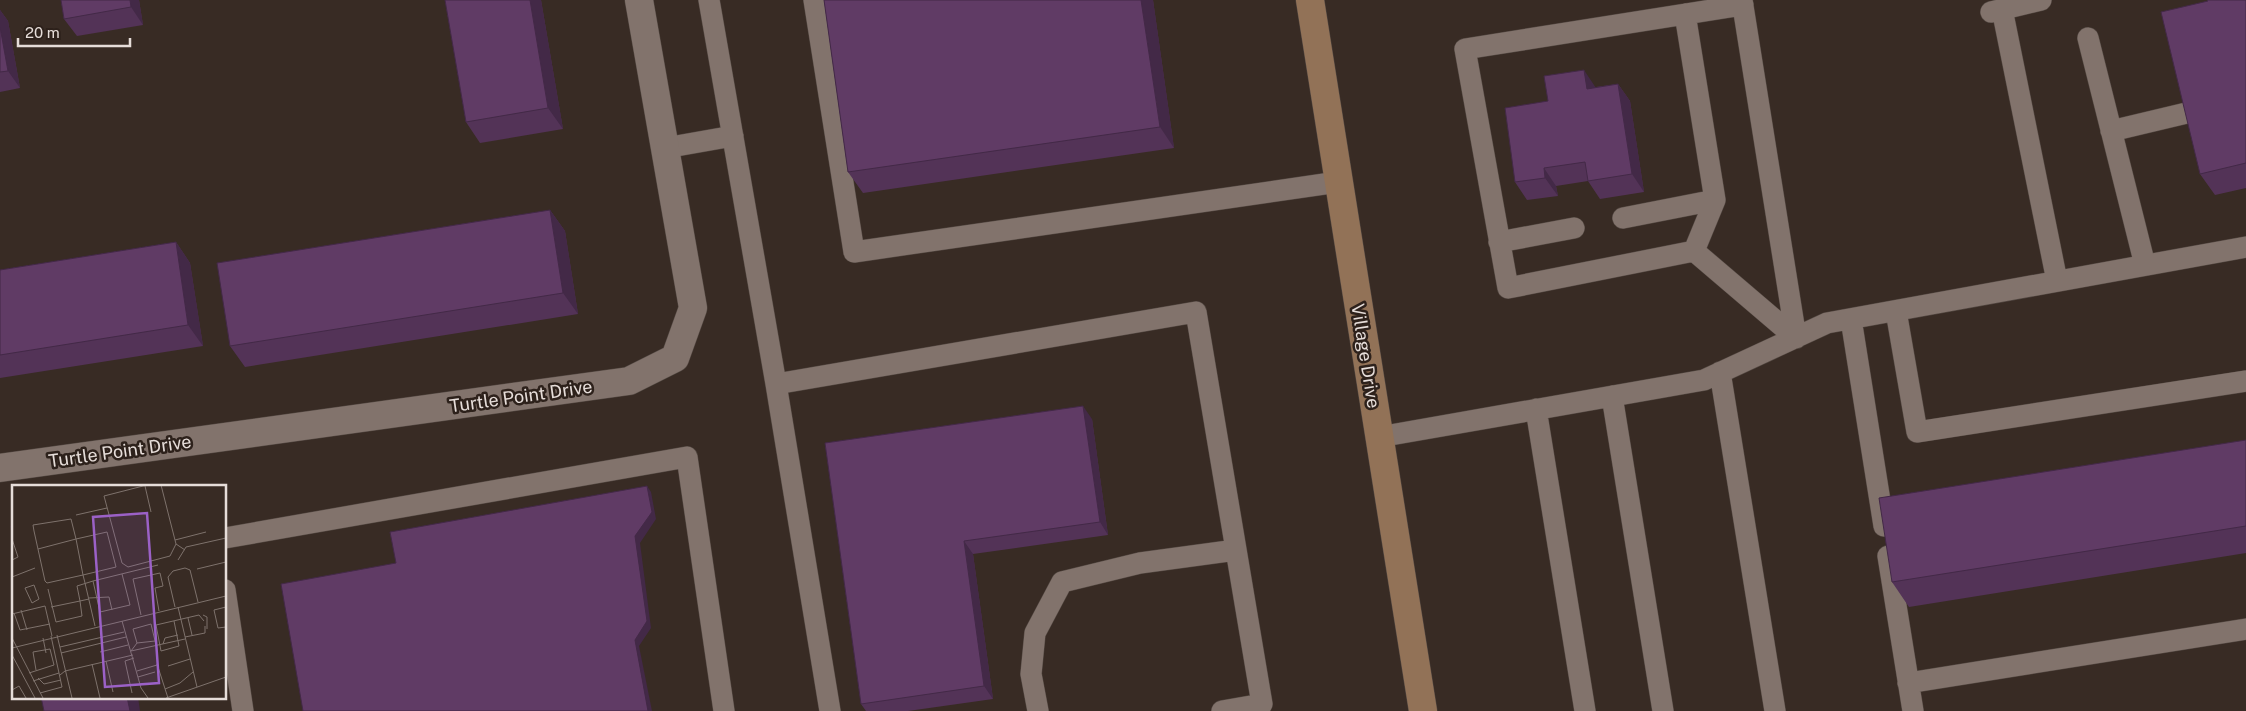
<svg xmlns="http://www.w3.org/2000/svg" width="2246" height="711" font-family="'Public Sans',sans-serif">
  <rect width="100%" height="100%" fill="#382b24"/>
  <g fill="none" stroke-linecap="round" stroke-linejoin="round">
    <defs>
      <path id="service" d="M709 0 776 384 830 711
        M814 0 854 252 1338 182
        M1742 0 1796 338
        M1743 5 1465 49 1508 288 1694 251 1796 338
        M2002 9 2057 281
        M1991 12 2041 0
        M1685 14 1715 200 1694 251
        M2088 38 2145 265
        M2111 131 2195 111
        M665 148 733 136
        M1623 218 1715 200
        M1499 242 1574 228
        M1896 311 1917 432 2246 381
        M1851 319 1884 526
        M1720 372 1775 711
        M776 384 1196 312 1262 704 1222 711
        M1612 396 1663 711
        M1536 409 1585 711
        M1379 437 1704 380 1827 323 2246 247
        M225 538 687 457 724 711
        M1888 556 1913 711
        M225 590 243 711
        M1908 683 2246 629
        M1038 711 1031 674 1035 633 1062 582 1140 563 1236 550"/>
      <path id="minor" d="M0 468 629 381 675 358 693 308 639 0"/>
      <path id="secondary" d="M1310 0 1423 711"/>
    </defs>
    <use href="#service" stroke="#534842" stroke-width="22"/>
    <use href="#minor" stroke="#534842" stroke-width="29"/>
    <use href="#secondary" stroke="#534842" stroke-width="29"/>
    <use href="#service" stroke="#82736c" stroke-width="21"/>
    <use href="#minor" stroke="#82736c" stroke-width="28"/>
    <use href="#secondary" stroke="#927257" stroke-width="28"/>
  </g>
  <path fill="#533357" d="M61 0H139L143 25 77 36 64 19Z
    M445 0H541L563 129 480 143 466 122Z
    M824 0H1153L1174 148 863 193 848 172Z
    M2246 0V188L2215 195 2200 174 2208 1Z
    M0 10 8 21 20 88 0 92Z
    M1618 84 1630 101 1644 192 1600 199 1588 181 1556 186 1558 196 1527 200 1515 182 1548 101 1596 87Z
    M550 210 565 231 578 314 245 367 230 346Z
    M176 242 190 263 203 346 0 378V270Z
    M1092 419 1108 535 973 554 993 699 908 711H866L861 704 825 443Z
    M2246 440V553L1909 607 1892 582Z"/>
  <path fill="#432947" d="M130 0H139L143 25 131 7Z
    M530 0H541L563 129 548 108Z
    M1141 0H1153L1174 148 1160 127Z
    M0 10 8 21 20 88 8 71 0 27Z
    M1584 70 1596 88 1587 89Z
    M1618 84 1630 101 1644 192 1632 174Z
    M1544 168 1556 186 1558 196 1545 178Z
    M550 210 565 231 578 314 563 293Z
    M176 242 190 263 203 346 188 325Z
    M1083 406 1092 419 1108 535 1100 522Z
    M647 486 651 492 656 519 640 543 651 628 639 646 652 711H648L635 640V536Z
    M964 541 973 554 993 699 984 686Z
    M127 697H138L140 711H130Z"/>
  <path fill="#603b65" stroke="#432947" d="M61 0H130L131 7 64 19Z
    M445 0H530L548 108 466 122Z
    M824 0H1141L1160 127 848 172Z
    M2207 0H2246V163L2200 174 2161 12 2208 1Z
    M0 27 8 71 0 72Z
    M1584 70 1587 89 1618 84 1632 174 1588 181 1585 162 1544 168 1545 178 1515 182 1505 108 1548 101 1544 76Z
    M550 210 563 293 230 346 217 263Z
    M176 242 188 325 0 355V270Z
    M1083 406 1100 522 964 541 984 686 861 704 825 443Z
    M2246 440V526L1892 582 1879 498Z
    M647 486 652 512 635 536 647 621 635 640 648 711H303L281 584 396 563 390 532Z
    M14 525V543L11 526Z
    M41 697H127L130 711H44Z"/>
  <g text-anchor="middle" dominant-baseline="central" stroke-width="5" stroke-linejoin="round" paint-order="stroke">
    <g font-size="18" fill="#e6ddd9" stroke="#2d211b">
      <text transform="translate(1366 356) rotate(81)">Village Drive</text>
      <text transform="translate(521 396) rotate(-8)">Turtle Point Drive</text>
      <text transform="translate(120 451) rotate(-8)">Turtle Point Drive</text>
    </g>
  </g>
  <g transform="translate(12 485)">
    <rect width="214" height="214" fill="#382b24"/>
    <path fill="none" stroke="#7e726c" stroke-width="1" d="M135 0 92 11 110 78 116 82 158 71 164 59M149 0 164 59 173 65M133 1 139 27M64 30 95 23M0 54 6 72 0 75M163 55 194 47M26 64 64 54 95 47 104 82 71 90 35 98 33 96 22 46 21 40 59 34 64 54 71 90 73 98 83 141M166 75 174 62 214 53M185 84 214 77M110 89 118 120 88 127 81 96 146 80M0 92 23 83M22 100 27 114 20 118 13 103ZM36 104 44 137 70 131 68 116 77 114M77 113 97 112 100 125M39 122 68 116 65 101 81 96M163 122 156 92 161 86 173 83 178 85 186 117M166 122 185 202M214 122 202 125 206 143 214 142M9 125 15 145M2 128 8 145 38 139M0 129 33 121 40 151M129 130 121 94 148 88 151 101 143 103 147 126M191 130 195 132V144M176 133 180 150M110 136 129 203 136 213M162 136 167 161 149 166 144 140 187 130 192 136M45 150 60 213M173 152 193 148V141M0 153 31 213M31 153 34 168M125 158 143 156M151 159 153 153 166 150M48 162 112 147M0 163 214 111M119 166 125 158 121 144 139 139 144 160M119 166 173 154M88 167 116 160M49 168 114 152M0 170 23 213M94 176 101 207M80 179 88 213M145 179 156 213M156 181 178 174M125 186 145 180M17 188 42 180 38 164 21 167 24 185M48 190 53 186 121 170M126 192 143 187M26 193 32 199 49 195M21 196 47 188M153 204 168 198 181 187M0 205 7 201 14 213M28 208 50 202 39 151M120 208 113 176 122 173M154 213 214 192"/>
    <path fill="#9b61c7" fill-opacity="0.15" stroke="#9b61c7" stroke-width="2.5" d="M135 28 147 198 93 202 81 32Z"/>
    <rect width="214" height="214" fill="none" stroke="#e6ddd9" stroke-width="2.5"/>
  </g>
  <path d="M18 38v8h112v-8" fill="none" stroke="#e6ddd9" stroke-width="2.5"/>
  <text x="25" y="38" font-size="15" fill="#e6ddd9" stroke="#2d211b" stroke-width="4" paint-order="stroke">20 m</text>
</svg>
